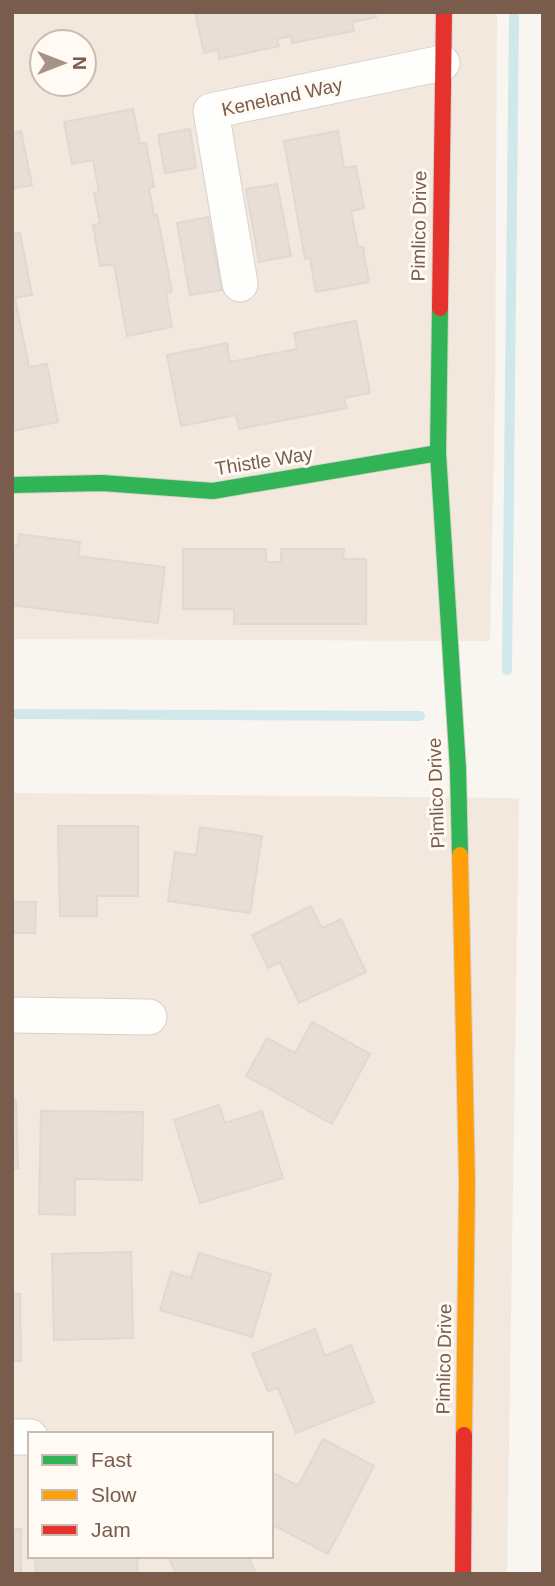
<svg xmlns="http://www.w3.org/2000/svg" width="555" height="1586" font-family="Arial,sans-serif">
  <rect width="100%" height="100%" fill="#f9f5f0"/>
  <path fill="#f2e8de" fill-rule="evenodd" d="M12 12H497L495 398 490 641 12 639ZM42 42H84V84H42Z
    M12 793 519 798 507 1574H12ZM30 1434H271V1556H30Z"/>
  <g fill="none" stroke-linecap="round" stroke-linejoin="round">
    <path stroke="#d0e8ea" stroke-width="10" d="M507 670 514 12
      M12 714 420 716"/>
  </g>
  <path fill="#e6ded7" stroke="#e2d8d2" stroke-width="2" d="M195 12H375L376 17 352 22 354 31 292 43 291 36 277 39 279 46 219 59 218 50 204 53Z
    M133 109 140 144 146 143 154 187 149 188 154 215 157 214 172 292 166 293 172 327 127 336 114 264 100 266 93 225 100 223 94 193 99 192 93 160 72 164 64 122Z
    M190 129 196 168 165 173 158 135Z
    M21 131 32 185 12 189V133Z
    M338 131 344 168 356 166 364 208 351 211 358 247H363L369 282 316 292 310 258 305 259 284 141Z
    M277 184 291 256 259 262 246 189Z
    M208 217 222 290 190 295 177 223Z
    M20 233 32 295 15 298 29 367 47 364 58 422 12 431V234Z
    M356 321 370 393 344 398 347 408 239 429 236 415 181 426 167 355 227 343 230 362 297 349 294 333Z
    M19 534 80 542 78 556 165 567 158 623 12 605V545L18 546Z
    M183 549H266V562H281V549H344L343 559H366V624H234V609H183Z
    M58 826H138V896H97V916H60Z
    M200 827 262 836 250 913 168 901 175 852 196 855Z
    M12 902H36L35 933H12Z
    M311 906 322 928 341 919 366 972 299 1003 280 962 268 968 252 935Z
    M312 1022 370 1054 332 1124 246 1076 267 1038 295 1053Z
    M12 1100H16L18 1168H12Z
    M219 1105 225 1123 262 1111 283 1178 200 1203 174 1120Z
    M41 1111 143 1112 142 1180 75 1179V1215L39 1214Z
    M131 1252 133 1338 54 1340 52 1254Z
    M199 1253 271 1274 252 1337 160 1310 171 1272 191 1278Z
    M12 1294H20L21 1361H12Z
    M315 1329 325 1356 351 1345 374 1402 296 1433 278 1388 268 1391 252 1354Z
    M323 1439 374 1466 328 1554 271 1524V1472L298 1486Z
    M12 1529H21V1574H12Z
    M35 1556H137L138 1574H36Z
    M168 1556H248L256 1574H176Z"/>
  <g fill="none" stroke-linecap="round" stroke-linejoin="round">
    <defs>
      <path id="street" d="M240 284 211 111 442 63
        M12 1015 149 1017
        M12 1437H30"/>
      <path id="fast" d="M440 308 438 453 458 769 460 855
        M12 485 102 483 213 491 438 453"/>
      <path id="slow" d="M460 855 467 1182 464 1435"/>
      <path id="jam" d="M440 308 444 12
        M463 1574 464 1435"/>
    </defs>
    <use href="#street" stroke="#d7d1cb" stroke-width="37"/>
    <use href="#fast" stroke="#d9d2cb" stroke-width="18"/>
    <use href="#slow" stroke="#d9d2cb" stroke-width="18"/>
    <use href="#jam" stroke="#d9d2cb" stroke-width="18"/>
    <use href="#street" stroke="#fefefd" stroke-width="35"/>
    <use href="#fast" stroke="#30b455" stroke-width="16"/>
    <use href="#slow" stroke="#ff9f0a" stroke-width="16"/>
    <use href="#jam" stroke="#e5322d" stroke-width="16"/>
  </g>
  <g text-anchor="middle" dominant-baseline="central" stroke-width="6" stroke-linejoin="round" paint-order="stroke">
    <g font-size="19" fill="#7a5c4d" stroke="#fffaf3">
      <text transform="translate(282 97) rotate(-12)">Keneland Way</text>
      <text transform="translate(419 226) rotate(-89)">Pimlico Drive</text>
      <text transform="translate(264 461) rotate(-9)">Thistle Way</text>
      <text transform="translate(436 793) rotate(-92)">Pimlico Drive</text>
      <text transform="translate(444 1359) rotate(-89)">Pimlico Drive</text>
    </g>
  </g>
  <rect width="555" height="1586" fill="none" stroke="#7a5c4d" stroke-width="28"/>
  <rect x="28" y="1432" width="245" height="126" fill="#fffaf3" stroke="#cabbb1" stroke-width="2"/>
  <rect x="42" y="1455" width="35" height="10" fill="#30b455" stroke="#cabbb1" stroke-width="2"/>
  <text x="91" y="1467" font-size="21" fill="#7a5c4d">Fast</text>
  <rect x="42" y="1490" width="35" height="10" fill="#ff9f0a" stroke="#cabbb1" stroke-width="2"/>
  <text x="91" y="1502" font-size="21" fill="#7a5c4d">Slow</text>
  <rect x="42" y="1525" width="35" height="10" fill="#e5322d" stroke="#cabbb1" stroke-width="2"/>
  <text x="91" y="1537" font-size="21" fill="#7a5c4d">Jam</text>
  <g transform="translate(63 63) rotate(90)"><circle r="33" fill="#fffaf3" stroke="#cabbb1" stroke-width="2"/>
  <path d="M0-5L12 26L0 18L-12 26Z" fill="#a69286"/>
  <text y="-10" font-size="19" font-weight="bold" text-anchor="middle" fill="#7a5c4d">N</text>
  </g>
</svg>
